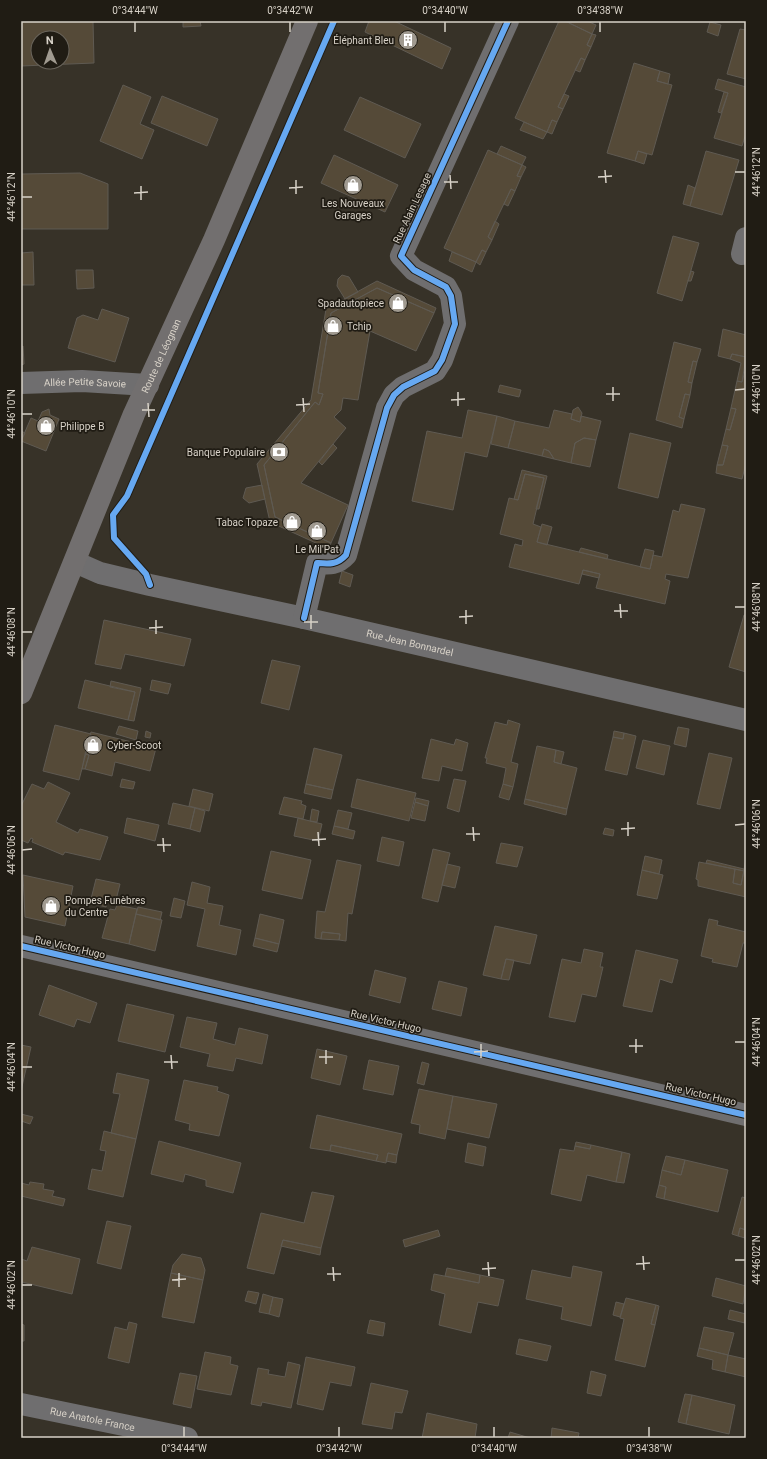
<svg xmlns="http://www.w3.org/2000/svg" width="767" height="1459" font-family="Roboto,sans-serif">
  <rect width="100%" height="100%" fill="#373228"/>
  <path fill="#554a38" stroke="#5f5a52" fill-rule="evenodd" d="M21 21H93L94 63 21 66ZM38 38H62V62H38Z
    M183 21H200L201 26 183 27Z
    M369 21H394L451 48 442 69 365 32Z
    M559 21H565L592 34 587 45 591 47 585 60 581 58 558 107 563 109 557 122 552 120 547 132 515 118Z
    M570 21H587L596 25 592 34 569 23Z
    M710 22 721 25 718 36 707 32Z
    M740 29 746 30V79L727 74Z
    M592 34 596 35 591 47 587 45Z
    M581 58 585 60 580 72 575 70Z
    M634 63 660 71 657 81 672 85 652 155 638 151 635 161 607 153Z
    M660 71 670 74 668 84 657 81Z
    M718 79 746 87V133L742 146 714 138 728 93 715 89Z
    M123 85 151 97 140 124 154 130 142 159 100 141Z
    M724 92 728 93 721 113 718 112Z
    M564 94 569 96 563 109 558 107Z
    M162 96 218 119 207 146 151 123Z
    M360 97 421 124 405 158 344 130Z
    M552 120 557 122 552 134 547 132Z
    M524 122 547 132 543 139 520 130Z
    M501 146 526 157 522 165 497 154Z
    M488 150 522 165 517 176 521 177 515 191 511 189 488 237 492 240 486 252 482 250 476 262 444 248Z
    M638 151 647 154 644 164 635 161Z
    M706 151 739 160 722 215 690 206Z
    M334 155 398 185 385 212 321 183Z
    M522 165 526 167 521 177 517 176Z
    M80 173 108 184V229H21V174Z
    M688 185 695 188 690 206 683 204Z
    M511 189 515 191 508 206 504 204Z
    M495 221 499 224 492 240 488 237Z
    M673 236 699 243 682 301 657 293Z
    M482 250 486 252 480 265 476 262Z
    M33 252 34 285H21V253Z
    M452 252 476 262 472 272 449 261Z
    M76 270H93L94 288 77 289Z
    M691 271 694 272 691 281H688Z
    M342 275 349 277 358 292 345 299 337 286 338 279Z
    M377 281 436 308 434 313 377 288 331 313 318 393 323 394 319 405 315 402 264 465 275 517 331 543 329 549 270 522 257 464 311 400 326 309Z
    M377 288 434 313 416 351 370 331 358 400 343 398 341 410 334 417 346 428 301 483 348 505 331 543 275 517 264 465 315 402 319 405 323 394 318 393 331 313Z
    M102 309 129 318 115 362 68 348 77 318 83 315 98 320Z
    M723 329 746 335V357L732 354 730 359 718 356Z
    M674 342 701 349 697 362 693 361 688 382 692 383 690 395 685 394 679 417 684 419 682 428 656 420Z
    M23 346 24 364 21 365V347Z
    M732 354 746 357 742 382 737 381 741 363 730 359Z
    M693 361 697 362 692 383 688 382Z
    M746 367V463L742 479 716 473 717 465H723L728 446 722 445 726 429 730 430 736 409 731 408 737 381 742 382Z
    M500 385 521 390 519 397 498 392Z
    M685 394 690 395 684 419 679 417Z
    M578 407 582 413 580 422 571 419 573 410Z
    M731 408 736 409 730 430 726 429Z
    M49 409 50 415 59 419 46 451 21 441 31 418 38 421 42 412Z
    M468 410 497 416 487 457 465 452 453 510 412 501 427 431 462 438Z
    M554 410 572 414 571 419 580 422 581 416 601 421 596 440 584 438 575 443 571 463 554 459 549 451 544 449 542 456 508 448 515 421 549 428Z
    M497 416 515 421 508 448 491 444Z
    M21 431 25 433 21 441Z
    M630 433 671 443 658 498 618 488Z
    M584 438 596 440 590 467 571 463 575 443Z
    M333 444 337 448 322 465 319 462Z
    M722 445 728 446 723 465H717Z
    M544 449 549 451 554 459 542 456Z
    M522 470 547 476 539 509H536L544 478 525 474 518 500 514 499Z
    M525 474 544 478 533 524 541 527 537 542 650 569 653 555 662 557 673 510 679 512 681 504 705 509 688 578 666 574 665 579 670 581 665 604 596 588 600 574 583 570 579 584 509 567 515 544 522 546 523 540 500 534 509 498 518 500Z
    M262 485 265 499 249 503 243 498 246 488Z
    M542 524 552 527 547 545 537 542Z
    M581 548 608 555 607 559 579 552Z
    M645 549 654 551 650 569 640 567Z
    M583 570 600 574 599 578 582 574Z
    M342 571 353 575 350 587 339 583Z
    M744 615H746V672L729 667Z
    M104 620 191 639 184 666 125 654 121 669 95 664Z
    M272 660 300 666 289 710 261 703Z
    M85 680 135 692 128 720 78 708Z
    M152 680 171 684 168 694 150 690Z
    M111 681 141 688 134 721 128 720 135 692 110 687Z
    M508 720 520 724 511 762 518 764 513 787 503 784 506 768 486 763 487 758H485L495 722 507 725Z
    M55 725 91 734 79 780 43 771Z
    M119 726 138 731 136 740 116 734Z
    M678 727 689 729 686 747 674 744Z
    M146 731 151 733 150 738 145 737Z
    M614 731 624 733 623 739 613 737Z
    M91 732 156 748 150 771 115 762 112 776 85 769 89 755 85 754Z
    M624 733 636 736 627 775 605 770 613 737 623 739Z
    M431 739 454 745 456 739 468 743 462 771 442 766 439 781 422 778Z
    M643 740 670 746 664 775 636 768Z
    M537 746 556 750 554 762 577 768 567 809 525 799Z
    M314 748 342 755 333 790 306 784Z
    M556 750 564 752 561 764 554 762Z
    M709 753 732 758 720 809 697 804Z
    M85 754 89 755 85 769H82Z
    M122 779 135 782 133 789 120 787Z
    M357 779 416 793 409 821 351 807Z
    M454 779 466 781 459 812 447 808Z
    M48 782 70 793 56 822 78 833 80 829 108 837 100 860 65 852 63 855 32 842 33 839 31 838 28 843 21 840V806L32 784 44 789Z
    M306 784 333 790 331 799 304 793Z
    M503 784 513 787 509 800 499 797Z
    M193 789 213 794 209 811 189 806Z
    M284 797 302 801 301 804 306 806 303 819 279 814Z
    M416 798 429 801 428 806 415 802Z
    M525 799 567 809 566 815 524 804Z
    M415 802 428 806 425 821 411 818Z
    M173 803 195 808 190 829 168 824Z
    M195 808 205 811 200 832 190 829Z
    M312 809 319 811 317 822 310 821Z
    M338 810 352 813 348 829 334 826Z
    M127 818 159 825 155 841 124 833Z
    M298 818 322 824 318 841 294 836Z
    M334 826 355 831 353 839 332 834Z
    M605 828 614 830 613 836 603 834Z
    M382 837 404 842 399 866 377 861Z
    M501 843 523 847 517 867 496 863Z
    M433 849 450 853 438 902 422 898Z
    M271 851 311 860 302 899 262 890Z
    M645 856 662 860 659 874 642 870Z
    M746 859V897L698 886V880L696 879 699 862 735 869 733 883 741 885Z
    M337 860 361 865 352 914 348 913 346 941 339 940 340 934 322 932 321 939 315 938 317 911 325 912Z
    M707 860 744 869V871L706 863Z
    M447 864 460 867 455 888 442 885Z
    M735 869 744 871 741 885 733 883Z
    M642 870 663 875 657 899 637 895Z
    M23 875 73 886 65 926 25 917Z
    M96 879 120 884 116 900 108 897 106 907 90 903Z
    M192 882 210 887 207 903 223 906 219 925 241 930 236 955 197 946 205 909 187 905Z
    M174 898 185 901 181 918 170 916Z
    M117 905 137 909 129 944 102 938 110 909 115 910Z
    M138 907 162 912 160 920 136 914Z
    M136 914 162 920 155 951 129 944Z
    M260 914 284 920 279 944 255 938Z
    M709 919 718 921 717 925 746 932V943H743L737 967 712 962 713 959 701 956Z
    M495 926 537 935 530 964 506 959 501 979 483 975Z
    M322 932 340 934 339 940 321 939Z
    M255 938 279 944 277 952 253 946Z
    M584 949 603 953 600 967H603L596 997 582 994 575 1022 549 1017 562 959 581 963Z
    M636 950 678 960 672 983 660 979 652 1012 623 1006Z
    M506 959 514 960 509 980 501 979Z
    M375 970 406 978 400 1003 369 995Z
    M439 981 467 988 461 1016 432 1009Z
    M49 985 97 1003 90 1023 77 1019 74 1027 39 1015Z
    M127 1004 174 1015 165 1052 118 1041Z
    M187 1017 217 1023 213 1039 235 1045 239 1028 268 1035 262 1064 236 1058 233 1071 207 1066 210 1054 180 1047Z
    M21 1045 31 1047 21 1091Z
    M317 1049 347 1056 340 1085 311 1078Z
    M369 1060 399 1066 393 1095 363 1089Z
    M422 1062 429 1064 424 1085 417 1083Z
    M117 1073 149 1080 136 1139 111 1133 120 1094 113 1093Z
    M184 1080 218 1087 217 1091 229 1095 219 1136 189 1130 190 1124 175 1120Z
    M419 1089 453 1096 445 1139 419 1133 420 1125 411 1123Z
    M453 1096 497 1104 489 1138 447 1129Z
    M21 1114 33 1117 30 1124 21 1121Z
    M317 1115 402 1134 397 1155 388 1153 386 1163 376 1161 378 1155 331 1145 330 1151 310 1148Z
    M104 1131 136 1139 123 1197 88 1189 92 1169 102 1171 106 1151 100 1150Z
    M159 1141 241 1163 233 1193 206 1186V1180L185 1174 183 1182 151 1174Z
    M576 1142 591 1145 590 1149 575 1146Z
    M468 1143 486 1147 483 1166 465 1162Z
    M331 1145 378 1155 376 1161 330 1151Z
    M591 1145 622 1152 616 1182 587 1175 581 1201 551 1194 560 1149 574 1151 575 1146 590 1149Z
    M622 1152 630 1154 624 1183 616 1182Z
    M388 1153 397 1155 396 1163 386 1161Z
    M666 1156 685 1160 681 1175 662 1170Z
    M685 1160 728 1170 718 1212 664 1199 666 1187 659 1185 662 1170 681 1175Z
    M30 1182 44 1184 43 1189 54 1191 52 1196 65 1199 63 1206 21 1196V1183L29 1185Z
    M659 1185 666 1187 664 1199 656 1197Z
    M312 1192 334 1196 321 1248 283 1240 274 1274 247 1268 261 1213 304 1223Z
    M742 1197 746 1198V1230L740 1228 738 1236 732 1234Z
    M107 1221 131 1226 121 1269 97 1263Z
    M740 1228 746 1230 745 1238 738 1236Z
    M438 1230 440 1236 405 1247 403 1240Z
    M283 1240 321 1248 320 1255 281 1246Z
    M32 1247 80 1259 72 1294 22 1282 21 1259 27 1261Z
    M182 1254 201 1258 205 1270 203 1280 171 1273 173 1265Z
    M573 1266 602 1272 591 1326 561 1319 563 1307 526 1299 532 1270 571 1278Z
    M447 1268 480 1275 479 1283 445 1276Z
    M171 1273 203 1280 194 1323 162 1317Z
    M434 1274 479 1283 480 1275 504 1280 498 1306 478 1302 471 1333 439 1325 445 1294 431 1290Z
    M716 1278 746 1286 743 1304 712 1296Z
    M248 1291 259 1293 256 1304 245 1301Z
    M263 1294 273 1297 269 1314 259 1312Z
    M273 1297 283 1299 279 1317 269 1314Z
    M626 1298 656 1305 651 1324 655 1325 645 1367 615 1360 624 1319 620 1318Z
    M616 1302 624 1304 620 1317 613 1315Z
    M656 1305 659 1306 655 1325 651 1324Z
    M730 1310 746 1314 745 1323 728 1319Z
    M370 1320 385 1323 383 1336 367 1333Z
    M129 1322 137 1324 129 1363 108 1358 115 1327 127 1330Z
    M21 1324 24 1325V1341H21Z
    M704 1327 734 1333 728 1355 699 1348Z
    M519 1339 551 1346 547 1361 516 1354Z
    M699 1348 728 1355 725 1372 712 1369 713 1360 697 1356Z
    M205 1352 231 1357 230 1364 238 1366 231 1395 197 1389Z
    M728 1355 746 1359V1377L725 1372Z
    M306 1357 355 1367 351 1386 330 1382 323 1410 297 1404Z
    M288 1362 300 1365 291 1408 262 1402 261 1406 251 1404 258 1368 269 1370 268 1374 285 1377Z
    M591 1371 606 1375 601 1396 587 1393Z
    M180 1373 197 1376 191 1408 173 1404Z
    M371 1383 408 1391 402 1413 395 1412 392 1429 362 1424Z
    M685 1394 692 1395 686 1424 678 1422Z
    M692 1395 735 1405 729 1434 686 1424Z
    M427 1413 477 1424 475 1438H422Z
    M552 1428 579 1433 578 1438H551Z
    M510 1432 530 1438H508Z"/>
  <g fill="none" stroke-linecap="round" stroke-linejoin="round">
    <g stroke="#6f6e6f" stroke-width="22">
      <path d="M742 254 746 238"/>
      <path id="s1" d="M21 383 82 381 148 385"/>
      <path id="s2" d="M75 562 100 573 150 585 304 618 746 720"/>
      <path d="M304 618 317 563C329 564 337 565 346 555L387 408 394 395 403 387 435 371 442 360 455 324 451 296 446 287 414 270 401 256 508 21"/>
      <path d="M21 946 746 1115"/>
      <path id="s3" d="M21 1404 187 1438"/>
    </g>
    <path stroke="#726f6f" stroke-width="22" id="s4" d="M21 693 134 414 214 240 307 21"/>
    <defs>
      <path id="cycleway" d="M150 585 146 574 114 538 113 515 127 496 334 21
        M304 618 317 563C329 564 337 565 346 555L387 408 394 395 403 387 435 371 442 360 455 324 451 296 446 287 414 270 401 256 508 21
        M21 946 746 1115"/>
    </defs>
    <use href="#cycleway" stroke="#201c14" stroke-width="8"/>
    <use href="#cycleway" stroke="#66a8f1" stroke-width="6"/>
  </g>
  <path fill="none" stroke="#d8d2c8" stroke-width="1.5" d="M135 22V32M290 22V32M445 22V32M600 22V32M605 170 606 183M735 172H745M450 175 451 189M598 177 612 176M296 180V194M444 182H458M141 186V200M289 188 303 187M134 193 148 192M22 197H32M613 387V401M735 390 745 389M458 392V406M606 394H620M303 398 304 412M451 400 465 399M148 403 149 417M296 405 310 404M142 410H155M22 414H32M620 604 621 618M735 607H745M466 610V624M614 611H628M311 615V629M459 617 473 616M156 620V634M304 622H318M149 628 163 627M22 632H32M628 822V836M735 825 745 824M473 827 474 841M621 829 635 828M318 832 319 846M466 834H480M163 838 164 852M312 840 326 839M157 845H171M22 850 32 849M636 1039V1053M735 1042H745M481 1044V1058M629 1046H643M326 1050V1064M474 1052 488 1051M171 1055 172 1069M319 1057H333M164 1062H178M22 1067H32M643 1256 644 1270M735 1260H745M488 1262 489 1276M636 1264 650 1263M333 1267 334 1281M482 1269 496 1268M179 1273V1287M327 1274H341M172 1280 186 1279M22 1285H32M184 1427V1437M339 1427V1437M494 1427V1437M649 1427V1437"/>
  <defs>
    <symbol id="building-disc" viewBox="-11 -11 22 22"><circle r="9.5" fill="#a09a90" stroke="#201c14"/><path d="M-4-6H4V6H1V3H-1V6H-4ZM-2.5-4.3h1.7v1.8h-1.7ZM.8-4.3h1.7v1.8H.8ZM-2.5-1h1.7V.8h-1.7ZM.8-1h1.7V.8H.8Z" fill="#fff"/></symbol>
    <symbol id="shop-disc" viewBox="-11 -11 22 22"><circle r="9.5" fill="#a09a90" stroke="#201c14"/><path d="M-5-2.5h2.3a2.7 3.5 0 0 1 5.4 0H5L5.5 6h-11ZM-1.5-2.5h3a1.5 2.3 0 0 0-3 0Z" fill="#fff"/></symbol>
    <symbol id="bank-disc" viewBox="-11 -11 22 22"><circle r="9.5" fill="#a09a90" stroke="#201c14"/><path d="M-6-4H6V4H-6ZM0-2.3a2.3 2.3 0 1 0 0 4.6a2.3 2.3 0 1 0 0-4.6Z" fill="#fff"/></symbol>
  </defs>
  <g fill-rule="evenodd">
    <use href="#building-disc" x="397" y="29" width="22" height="22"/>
    <use href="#shop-disc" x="342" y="174" width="22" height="22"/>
    <use href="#shop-disc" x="387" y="292" width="22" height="22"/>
    <use href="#shop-disc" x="322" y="315" width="22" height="22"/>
    <use href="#shop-disc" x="35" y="415" width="22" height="22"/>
    <use href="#bank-disc" x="268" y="441" width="22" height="22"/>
    <use href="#shop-disc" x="281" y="511" width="22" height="22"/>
    <use href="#shop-disc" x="306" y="520" width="22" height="22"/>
    <use href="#shop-disc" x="82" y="734" width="22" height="22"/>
    <use href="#shop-disc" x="40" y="895" width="22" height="22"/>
  </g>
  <g text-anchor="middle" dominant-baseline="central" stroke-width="3.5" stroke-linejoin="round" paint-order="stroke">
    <g font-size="10" fill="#d8d2c8" stroke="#201c14" text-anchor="end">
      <text x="394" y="40">Éléphant Bleu</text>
      <text x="353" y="203" text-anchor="middle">Les Nouveaux<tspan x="353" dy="12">Garages</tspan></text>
      <text x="384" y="303">Spadautopiece</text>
      <text x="347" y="326" text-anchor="start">Tchip</text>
      <text x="60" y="426" text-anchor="start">Philippe B</text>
      <text x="265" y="452">Banque Populaire</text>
      <text x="278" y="522">Tabac Topaze</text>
      <text x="317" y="549" text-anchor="middle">Le Mil'Pat</text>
      <text x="107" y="745" text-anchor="start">Cyber-Scoot</text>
      <text x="65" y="900" text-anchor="start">Pompes Funèbres<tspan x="65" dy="12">du Centre</tspan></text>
    </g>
    <g font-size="10" fill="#d8d2c8" stroke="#201c14">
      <text transform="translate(412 208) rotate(-65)">Rue Alain Lesage</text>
      <text stroke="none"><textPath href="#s4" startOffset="365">Route de Léognan</textPath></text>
      <text stroke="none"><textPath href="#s1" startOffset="64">Allée Petite Savoie</textPath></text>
      <text stroke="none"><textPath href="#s2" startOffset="345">Rue Jean Bonnardel</textPath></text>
      <text transform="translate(70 947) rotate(13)">Rue Victor Hugo</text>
      <text transform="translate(386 1021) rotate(13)">Rue Victor Hugo</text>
      <text transform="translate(701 1094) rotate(13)">Rue Victor Hugo</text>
      <text stroke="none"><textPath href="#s3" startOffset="73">Rue Anatole France</textPath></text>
    </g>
  </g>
  <rect width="767" height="1459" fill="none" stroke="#201c14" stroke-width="44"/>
  <g transform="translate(50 50) rotate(358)"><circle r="19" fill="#201c14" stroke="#6a655c"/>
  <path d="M0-3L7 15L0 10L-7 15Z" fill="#a09a90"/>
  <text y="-6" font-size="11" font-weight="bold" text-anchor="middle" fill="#d8d2c8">N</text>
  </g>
  <rect x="22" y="22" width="723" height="1415" fill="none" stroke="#d8d2c8" stroke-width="1.5"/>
  <g font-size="10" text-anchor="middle" fill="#d8d2c8">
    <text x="135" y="14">0°34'44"W</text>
    <text x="290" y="14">0°34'42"W</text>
    <text x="445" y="14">0°34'40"W</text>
    <text x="600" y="14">0°34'38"W</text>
    <text transform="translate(756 172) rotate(-90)" y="4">44°46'12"N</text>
    <text transform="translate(11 197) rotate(-90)" y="4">44°46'12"N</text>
    <text transform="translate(756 389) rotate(-90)" y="4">44°46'10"N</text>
    <text transform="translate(11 414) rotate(-90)" y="4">44°46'10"N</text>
    <text transform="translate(756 607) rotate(-90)" y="4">44°46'08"N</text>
    <text transform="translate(11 632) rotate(-90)" y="4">44°46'08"N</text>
    <text transform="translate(756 824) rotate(-90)" y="4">44°46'06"N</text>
    <text transform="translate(11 850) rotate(-90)" y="4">44°46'06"N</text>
    <text transform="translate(756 1042) rotate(-90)" y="4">44°46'04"N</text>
    <text transform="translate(11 1067) rotate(-90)" y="4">44°46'04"N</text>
    <text transform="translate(756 1260) rotate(-90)" y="4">44°46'02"N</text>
    <text transform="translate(11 1285) rotate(-90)" y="4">44°46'02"N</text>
    <text x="184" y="1452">0°34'44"W</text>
    <text x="339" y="1452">0°34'42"W</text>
    <text x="494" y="1452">0°34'40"W</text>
    <text x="649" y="1452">0°34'38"W</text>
  </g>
</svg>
